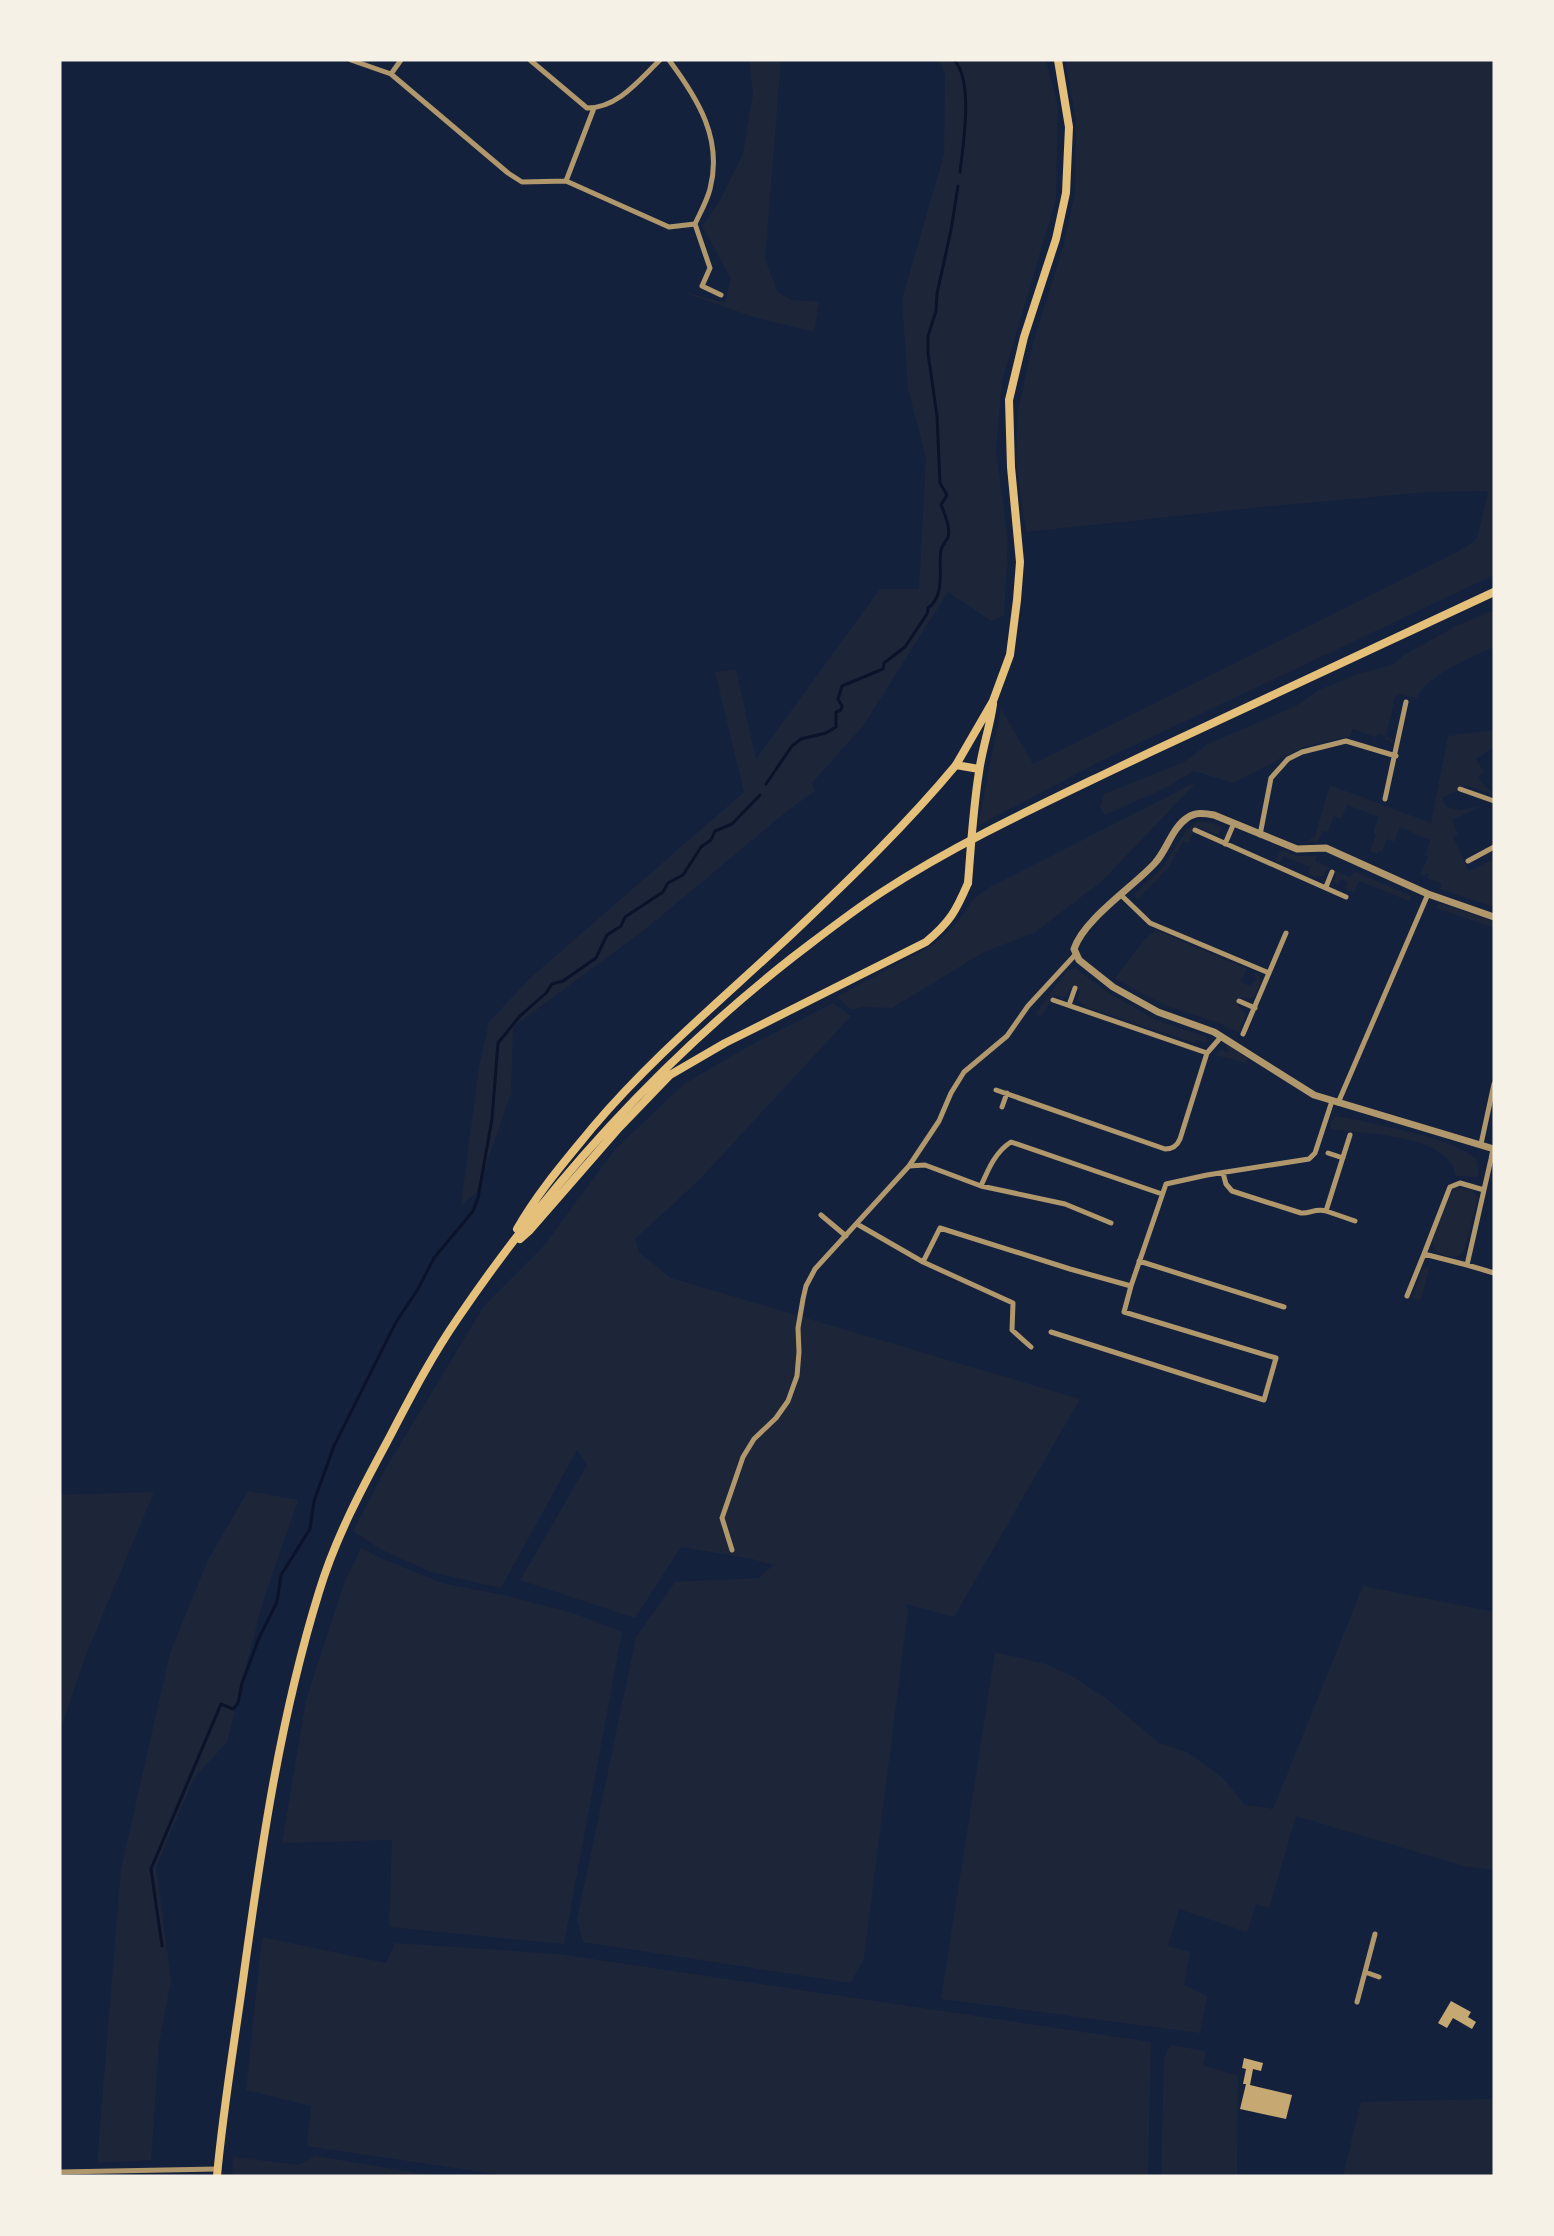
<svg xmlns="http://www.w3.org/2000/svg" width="1554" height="2236" font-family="'Varela Round',sans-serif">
  <rect width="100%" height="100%" fill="#14213d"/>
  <path fill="#1d2539" d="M749 60H781L765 259 777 291 791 300 819 302 814 332 753 317 680 291 725 303 731 279 702 226 718 204 743 154 753 94Z
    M939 60H1046L1058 107 1056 199 1002 381 996 451 1008 542 1004 615 991 621 948 592 863 726 812 783 815 791 786 812 648 927 513 1027 511 1093 477 1192 461 1205 479 1066 489 1022 529 979 744 792 715 672 736 670 756 759 880 589H919L926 458 908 389 902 299 944 155 945 75Z
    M1065 60H1494V575L1101 761 978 826 1001 709 1033 764 1455 553 1474 542 1478 535 1488 491 1426 492 1261 507 1026 532 1016 463 1018 410 1033 343 1063 248 1075 193 1076 119Z
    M1494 610V647C1472 657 1425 676 1417 698L1400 694 1395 697 1386 737 1393 740 1391 744 1390 741 1385 739V736L1378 733 1374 743 1386 747 1373 744 1375 737 1353 729 1350 736 1303 747 1233 783 1194 771 1165 788 1105 815 1100 807 1104 794 1184 762 1208 744 1296 706 1319 690 1358 674 1392 665 1404 655 1456 626Z
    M1494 730V747L1476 759 1484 772 1478 778 1494 795 1467 786 1442 798 1446 807 1459 810 1480 806 1452 820 1458 834 1453 837 1469 871 1494 859V907L1440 889 1442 884 1427 878 1429 875 1426 873 1424 876 1420 874 1428 857 1425 855 1430 840 1400 827 1394 842 1387 839 1382 852 1378 851 1377 854 1370 851 1376 835 1373 833 1379 817 1347 805 1341 819 1334 816 1328 832 1322 831 1318 842H1306L1315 836 1330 785 1431 823 1448 736Z
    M1192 784 1194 785 1101 882 1034 933 984 952 892 1008 862 1007 852 1010 836 997 933 945 944 936 962 916 974 898 990 887Z
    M1196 822C1205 821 1214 823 1222 827L1218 835 1201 828H1196L1188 843 1183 841 1169 867 1137 900 1135 893 1162 868 1187 829Z
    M1281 850 1299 856H1317L1315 861 1350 877 1354 871 1411 896 1409 901 1359 881 1354 893 1345 888 1347 882 1341 879 1337 886 1334 881 1336 873 1328 869 1323 876 1315 877 1308 874 1310 867 1283 856 1280 862 1276 861Z
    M1439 903 1494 921V928L1436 908Z
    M1156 930 1247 969 1241 982 1250 986 1257 979 1254 977 1256 972 1261 980 1255 995 1250 999 1241 997 1237 1004 1246 1014 1239 1033 1216 1022 1167 1006 1137 991 1115 978 1145 939Z
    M1075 968 1110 994 1156 1020 1206 1037 1207 1042 1195 1040 1194 1043 1084 1006 1078 1000 1079 990 1072 987 1066 997 1054 996 1040 1018 1036 1013 1066 972Z
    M833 1003 851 1016 699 1180 635 1239 639 1252 671 1278 1080 1399 954 1617 905 1604 908 1610 864 1958 851 1983 583 1942 577 1920 636 1637 675 1582 759 1578 773 1565 752 1559 681 1547 635 1618 520 1580 587 1465 577 1450 501 1588 431 1572 382 1550 353 1531 387 1466 484 1306 542 1248 616 1148 684 1084 749 1046Z
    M1223 1045 1231 1047 1247 1058V1063L1215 1055 1221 1050 1228 1052 1229 1049Z
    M1337 1116C1369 1123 1455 1138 1476 1159L1479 1174 1476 1177 1456 1176C1451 1134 1363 1134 1331 1129L1330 1122Z
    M1457 1188 1472 1190 1478 1198 1464 1251C1458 1261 1445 1256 1436 1252L1432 1243 1450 1196 1453 1190Z
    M1430 1265 1421 1299 1415 1300 1412 1297 1423 1268 1425 1269Z
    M248 1491 298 1500 263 1601 227 1742 194 1778 156 1867 171 1980 159 2044 151 2160 97 2163 121 1869 170 1653 208 1560Z
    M154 1492 85 1657 60 1730V1495Z
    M361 1548 383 1559 442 1583 503 1595 573 1613 622 1632 564 1944 389 1927 392 1840 282 1843 306 1700 345 1581Z
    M1363 1586 1494 1612V1870L1464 1866 1296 1816 1269 1908 1256 1904 1247 1932 1179 1909 1168 1946 1190 1952 1184 1985 1207 1996 1200 2033 941 1999 995 1652 1046 1664 1072 1676 1107 1699 1159 1743 1187 1752 1223 1778 1245 1805 1273 1809Z
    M262 1937 386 1963 395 1943 558 1954 1151 2042 1148 2176H509L307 2146 311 2106 246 2090Z
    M1170 2045 1206 2051 1203 2065 1238 2076 1237 2176H1161L1164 2058Z
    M1494 2097V2176H1343L1361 2102 1490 2099Z
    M316 2156 435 2176H232L233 2157 298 2165Z"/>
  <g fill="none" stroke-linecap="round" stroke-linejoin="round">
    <path stroke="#0b132b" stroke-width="3" d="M954 60C974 80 963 146 960 172
      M766 784 792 746 801 739 826 733 836 727V712L841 710 842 706 838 699 842 686 883 669 884 663 905 647 927 614 928 608C946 595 938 569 941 550 942 545 946 542 948 537 951 528 945 514 941 505L947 495 940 483 937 416 928 353V336L936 311 937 294 951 230 958 186
      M162 1946 151 1869 221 1704 233 1709 238 1703 242 1683 259 1638 277 1602 281 1575 310 1529 314 1501 334 1446 396 1322 418 1289 434 1258 473 1211 478 1198 492 1119 498 1043 520 1016 546 993 552 984 563 981 596 958 607 935 621 926 625 917 663 892 668 883 683 875 701 847 711 840 715 831 732 824 760 795"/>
  </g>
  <path fill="#c6a872" d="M1451 2001 1471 2012 1468 2017 1476 2022 1472 2029 1453 2018 1447 2028 1438 2023Z
    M1244 2058 1263 2063 1261 2071 1253 2069 1250 2085 1292 2095 1286 2119 1240 2109 1246 2084H1243L1246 2069 1242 2068Z"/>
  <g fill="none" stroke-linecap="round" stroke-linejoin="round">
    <path stroke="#b1986c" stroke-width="5" d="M351 60 391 74 508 173 522 182 566 181 669 227 695 224
      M530 60 587 108C618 108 639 80 660 60
      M669 60C698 99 723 139 710 189 707 201 700 213 695 224L710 268 702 286 721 295
      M391 74 401 60
      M566 181 594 108
      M1460 789 1494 801
      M1385 799 1406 702
      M1195 830 1346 897
      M1260 835 1271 778 1288 759 1302 752 1346 741 1396 756
      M1225 844 1234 823
      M1468 861 1494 847
      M1326 887 1332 872
      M1121 895 1150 923 1269 973
      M1053 1000 1207 1053 1221 1037
      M1239 1001 1255 1008
      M1069 1005 1075 988
      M1243 1034 1286 933
      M996 1090 1165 1149C1173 1149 1177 1146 1180 1139L1207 1053
      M1338 1103 1428 894
      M1002 1107 1007 1093
      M1481 1144 1494 1084
      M1328 1153 1343 1158
      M909 1166 925 1165 981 1186 1065 1204 1111 1223
      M1223 1173 1226 1184 1232 1191 1301 1213C1310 1214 1315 1208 1326 1211L1350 1135
      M981 1186C988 1170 995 1152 1011 1142L1162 1194
      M1484 1190 1460 1183 1450 1187 1424 1254 1467 1265 1491 1159 1493 1149
      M1326 1211 1355 1221
      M821 1215 846 1236
      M857 1224 923 1262 1013 1303 1012 1330 1031 1347
      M1139 1261 1284 1307
      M923 1262 940 1228 1070 1269 1131 1286 1166 1184 1207 1175 1309 1159 1315 1153 1332 1101
      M1467 1265 1494 1273
      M1407 1296 1424 1254
      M1051 1332 1264 1400 1276 1358 1124 1312 1131 1286
      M732 1550 722 1518 743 1457 754 1439 776 1418 788 1401 797 1376 799 1352 798 1328 803 1299 806 1286 815 1269 909 1166 939 1121 951 1093 964 1072 1007 1036 1028 1006 1075 955
      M1375 1934 1365 1972 1379 1977
      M1357 2002 1365 1972
      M60 2172 217 2169"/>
    <path stroke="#b1986c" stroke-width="7" d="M1494 917 1428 894 1326 848 1297 849 1214 815C1204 813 1195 812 1187 818 1172 828 1167 850 1155 863 1133 887 1084 919 1074 949L1079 960 1113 987 1158 1012 1214 1032 1314 1095 1494 1149"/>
    <path stroke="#e5c07b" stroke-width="8" d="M979 769 956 765 993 701 1010 655 1017 600 1020 562 1011 467 1009 400 1024 337 1056 239 1066 193 1069 127 1058 60
      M968 883C971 846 973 809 979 772 982 749 990 727 993 704"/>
    <path stroke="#e5c07b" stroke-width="8" d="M517 1229C538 1192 566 1160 593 1127 654 1055 726 996 795 931 851 878 907 824 956 765
      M520 1239 529 1231 617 1130 670 1075 725 1043 926 942C950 922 956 911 968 883
      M217 2176C223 2110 234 2045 243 1980 261 1849 280 1718 319 1592 335 1539 361 1490 387 1442 409 1400 431 1357 458 1318 551 1181 663 1059 793 957 822 935 851 912 882 892 956 844 1036 807 1115 769 1241 709 1368 651 1494 592"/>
  </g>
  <rect width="1554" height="2236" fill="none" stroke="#f6f1e7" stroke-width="123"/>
</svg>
